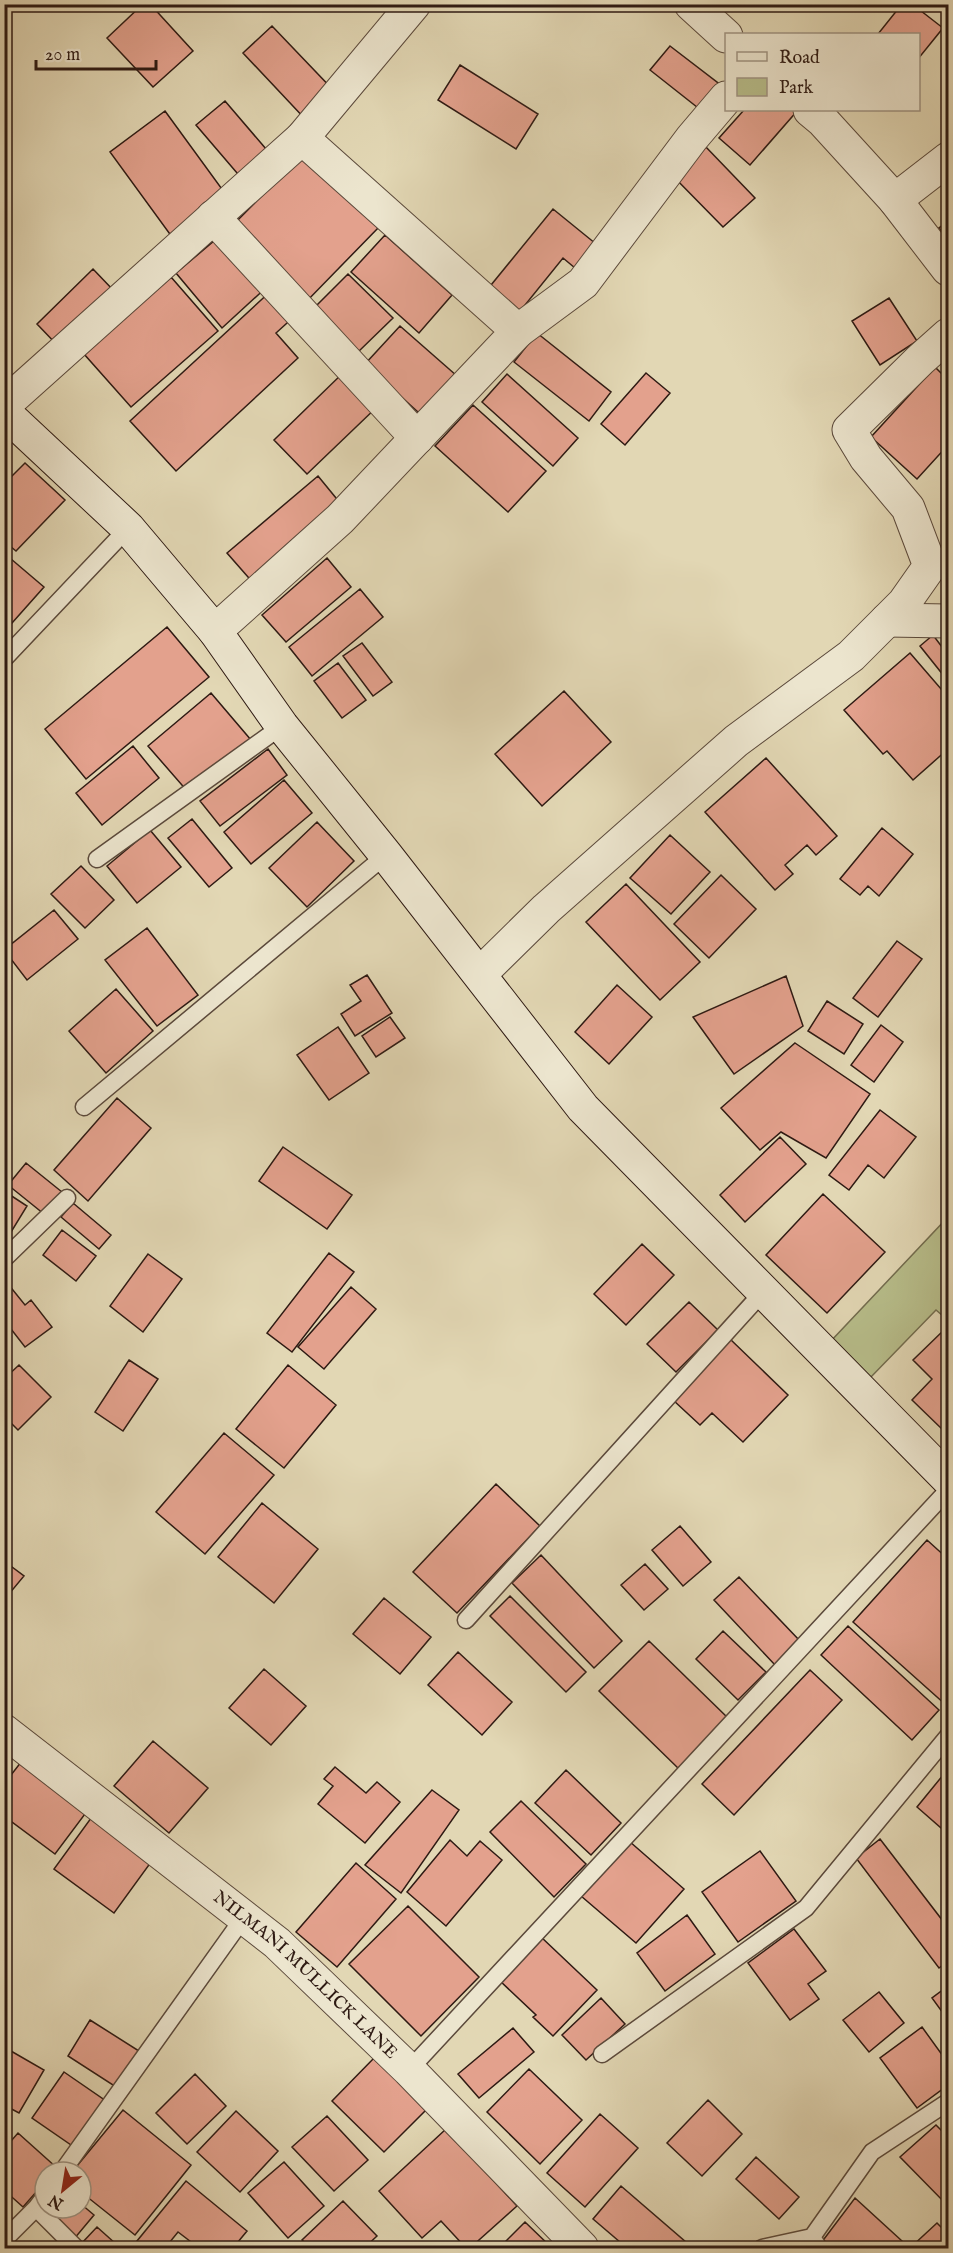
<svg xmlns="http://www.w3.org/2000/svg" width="953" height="2253" font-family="'IM FELL English',serif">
  <rect width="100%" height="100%" fill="#e2d7b4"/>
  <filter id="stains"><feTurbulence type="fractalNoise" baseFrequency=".00333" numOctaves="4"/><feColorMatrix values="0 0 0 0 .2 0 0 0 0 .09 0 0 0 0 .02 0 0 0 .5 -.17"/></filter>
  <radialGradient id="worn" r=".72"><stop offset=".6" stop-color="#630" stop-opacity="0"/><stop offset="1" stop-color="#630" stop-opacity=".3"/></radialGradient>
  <path fill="#b7bd8a" stroke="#726c4e" stroke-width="1.5" d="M948 1217V1310L943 1316 936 1310 870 1378 830 1342Z"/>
  <path fill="#e3a18d" stroke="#2e1a13" stroke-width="1.5" d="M143 4H150L193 51 153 87 107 38Z
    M902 4H912L943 28 918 59V34H878Z
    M272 26 337 94 307 121 243 53Z
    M670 46 722 86 702 111 650 70Z
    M460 65 538 114 516 149 438 100Z
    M225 101 272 156 243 180 196 125Z
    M744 110H798L750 165 719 138Z
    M165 111 227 196 172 237 110 152Z
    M704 145 755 198 723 227 672 175Z
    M304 153 379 227 303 305 227 231Z
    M553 209 601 248 581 273 563 258 517 315 487 290Z
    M948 221V240L939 228Z
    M221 235 270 284 222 328 176 273Z
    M385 235 452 295 419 333 351 272Z
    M93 269 115 292 59 347 37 324Z
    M348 274 393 318 357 353 313 309Z
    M171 277 218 331 131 407 84 354Z
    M273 289 297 314 276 333 298 358 176 471 130 421Z
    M889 298 917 341 880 365 852 321Z
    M400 326 465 383 429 422 365 364Z
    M537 333 611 392 589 421 514 362Z
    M935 367 948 380V445L917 479 871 437Z
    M347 369 380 404 307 474 274 440Z
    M646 373 670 393 625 445 601 424Z
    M507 374 578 438 553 466 482 402Z
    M473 405 546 471 508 512 435 446Z
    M25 463 65 500 16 551 4 541V484Z
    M318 476 345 509 255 585 227 553Z
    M4 553 44 587 4 632Z
    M327 558 351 587 286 642 262 615Z
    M360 589 383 617 312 676 289 647Z
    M167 627 209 677 86 779 45 729Z
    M933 635 948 655V681L920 646Z
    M362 643 392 682 373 696 343 656Z
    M910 653 948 697V749L913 780 887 751 883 754 844 710Z
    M338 663 366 700 342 718 314 681Z
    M564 691 611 742 542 806 495 754Z
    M211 693 251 740 188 792 148 746Z
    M133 746 159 778 102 825 76 793Z
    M268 749 287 775 220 826 200 801Z
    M766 758 837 836 816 855 807 845 785 865 793 874 775 890 705 812Z
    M284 780 312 813 251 864 224 832Z
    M192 819 232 868 209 887 168 838Z
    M317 822 354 861 307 907 269 868Z
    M882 828 913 854 879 896 868 886 860 895 840 879Z
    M150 830 181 867 137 903 107 866Z
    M670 835 710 872 671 914 630 878Z
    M81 866 114 900 85 928 51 894Z
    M721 875 756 909 709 958 674 924Z
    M626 884 700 962 660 1000 586 922Z
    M54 910 78 939 27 980 4 950Z
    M147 928 198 995 157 1026 105 960Z
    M897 941 922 959 878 1017 853 998Z
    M367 975 392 1013 355 1036 341 1014 361 1001 350 985Z
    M786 976 803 1026 734 1074 693 1017Z
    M617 985 652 1017 609 1064 575 1032Z
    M116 989 153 1031 106 1073 69 1031Z
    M827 1001 863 1024 844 1054 808 1031Z
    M390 1017 405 1038 376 1057 362 1036Z
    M881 1025 903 1042 874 1082 851 1065Z
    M338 1027 369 1073 329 1100 297 1055Z
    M795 1043 870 1094 826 1158 781 1132 760 1150 721 1108Z
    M117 1098 151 1128 88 1201 54 1170Z
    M880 1110 916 1137 884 1178 868 1165 849 1190 829 1175Z
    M780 1137 806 1164 745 1222 720 1195Z
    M283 1147 352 1195 327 1229 259 1181Z
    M26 1163 62 1192 44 1214 8 1185Z
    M4 1191 27 1206 8 1237 4 1235Z
    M823 1194 885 1252 827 1313 766 1255Z
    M73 1203 111 1235 99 1249 61 1217Z
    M62 1230 96 1256 76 1281 43 1255Z
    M642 1244 674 1275 626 1325 594 1294Z
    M329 1253 354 1272 292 1352 267 1333Z
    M148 1254 182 1279 143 1332 110 1306Z
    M4 1279 25 1305 31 1300 52 1327 25 1347 4 1320Z
    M351 1287 376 1309 324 1369 298 1347Z
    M689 1302 718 1330 676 1372 647 1344Z
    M946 1328 948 1330V1427L944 1431 912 1400 932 1379 913 1360Z
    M730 1339 788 1395 743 1442 712 1413 700 1425 673 1400Z
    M129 1360 158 1379 123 1431 95 1412Z
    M19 1365 51 1397 18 1430 4 1416V1379Z
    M288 1365 336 1405 284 1468 236 1429Z
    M224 1433 274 1475 205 1554 156 1512Z
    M496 1484 540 1526 457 1613 413 1572Z
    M262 1503 318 1549 274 1603 218 1557Z
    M680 1526 711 1562 683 1586 652 1550Z
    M927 1540 948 1559V1703L946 1705 853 1622Z
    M541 1555 622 1641 594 1668 512 1583Z
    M4 1561 24 1576 4 1600Z
    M645 1564 668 1589 644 1610 621 1585Z
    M739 1577 800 1641 775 1665 714 1600Z
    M510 1596 586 1672 566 1692 490 1616Z
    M384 1598 431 1637 400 1674 353 1634Z
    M848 1626 939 1710 912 1740 821 1655Z
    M723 1631 766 1672 738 1700 696 1659Z
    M649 1641 729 1719 680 1770 599 1691Z
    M458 1652 512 1702 482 1735 428 1685Z
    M264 1669 306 1706 271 1745 229 1708Z
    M810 1670 842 1700 734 1815 702 1784Z
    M4 1739 19 1749 4 1768Z
    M153 1741 208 1788 169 1833 114 1786Z
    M25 1757 91 1806 55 1854 4 1816V1784Z
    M335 1767 366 1793 377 1782 400 1802 365 1843 318 1804 333 1786 324 1779Z
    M948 1769V1834L917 1807Z
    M566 1770 621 1823 591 1855 535 1803Z
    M432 1790 459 1810 401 1893 365 1865Z
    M521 1801 586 1864 554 1897 490 1832Z
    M94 1814 154 1858 114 1913 54 1869Z
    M880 1839 946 1925 948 1923V1961L939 1968 856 1858Z
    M450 1840 467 1856 480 1841 502 1860 446 1926 407 1892Z
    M629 1841 684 1889 636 1943 581 1896Z
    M760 1851 796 1901 738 1942 702 1892Z
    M356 1863 396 1899 337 1967 296 1932Z
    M408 1906 479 1977 421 2036 349 1964Z
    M687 1915 715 1954 665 1991 637 1953Z
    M794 1929 826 1971 808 1984 819 1999 790 2020 748 1963Z
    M540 1936 597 1990 553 2036 533 2017 536 2015 499 1980Z
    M948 1986V2020L932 1998Z
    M879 1992 904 2023 869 2052 843 2020Z
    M601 1998 625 2024 586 2060 562 2035Z
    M90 2020 139 2051 116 2087 68 2056Z
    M922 2027 948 2063V2085L917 2108 880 2058Z
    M513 2028 534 2052 479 2098 458 2074Z
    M4 2047 44 2070 19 2113 4 2105Z
    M374 2058 427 2109 384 2152 332 2101Z
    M529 2069 582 2120 540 2164 487 2112Z
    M64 2072 106 2101 74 2147 32 2118Z
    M195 2074 226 2106 187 2144 156 2113Z
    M708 2100 742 2134 702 2176 667 2143Z
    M123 2110 191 2165 135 2235 81 2192V2172H72Z
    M236 2111 278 2151 240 2192 197 2152Z
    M600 2114 638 2148 585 2207 547 2173Z
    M327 2116 368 2160 334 2191 292 2147Z
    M936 2125 948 2137V2206L900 2157Z
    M446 2129 517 2206 470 2248H466L441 2221 422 2238 379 2191Z
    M18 2133 57 2168 53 2172H45V2182L23 2207 4 2190V2149Z
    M756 2157 799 2197 779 2219 736 2179Z
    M284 2162 324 2206 288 2238 248 2193Z
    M186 2181 247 2231 233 2248H199L178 2232 165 2248H146L137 2241Z
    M621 2186 687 2243 669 2248H627L593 2219Z
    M855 2198 902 2241 895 2248H826L821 2243Z
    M343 2201 377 2236 364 2248H311L302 2240Z
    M81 2204 94 2215 74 2239 44 2214 48 2208H81Z
    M525 2222 552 2248H499Z
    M937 2223 948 2234V2248H910Z
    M97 2227 116 2244 112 2248H86L81 2244Z"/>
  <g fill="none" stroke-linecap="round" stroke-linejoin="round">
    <defs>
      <path id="lane" d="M4 659 128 528
        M97 859 282 726
        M84 1107 386 855
        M4 1259 67 1198
        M466 1620 763 1292
        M602 2054 806 1908 948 1736
        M409 2070 948 1490
        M62 2172 244 1917
        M36 2208 76 2248
        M812 2237 872 2152 948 2102
        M4 2240 36 2208 45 2196
        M762 2248 812 2237 819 2248"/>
      <g id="street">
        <path d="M691 4 726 36"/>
        <path d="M810 110 822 120 895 200 948 269"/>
        <path d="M895 200 948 159"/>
        <path d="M213 217 417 438"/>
        <path d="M518 331 583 283 692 138 726 98"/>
        <path d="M4 405 302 138 414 4"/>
        <path d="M887 620 948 621"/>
        <path d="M215 631 340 519 518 331 302 138"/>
        <path d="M480 974 546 909 736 741 851 656 904 603 930 566 908 508 866 458 849 430 920 360 948 335"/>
        <path id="s1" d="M4 1731 277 1943 409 2070 582 2248"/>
      </g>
      <path id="secondary" d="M4 412 128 528 215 631 282 726 386 855 583 1108 948 1479"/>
    </defs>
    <use href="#lane" stroke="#5b493b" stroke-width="19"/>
    <use href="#street" stroke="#5b493b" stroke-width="35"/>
    <use href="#secondary" stroke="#2e1a13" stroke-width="35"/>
    <use href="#lane" stroke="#ece5ce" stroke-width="16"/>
    <use href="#street" stroke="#ece5ce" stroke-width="33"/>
    <use href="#secondary" stroke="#ece5ce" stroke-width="33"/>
  </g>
  <g text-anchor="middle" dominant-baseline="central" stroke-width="4.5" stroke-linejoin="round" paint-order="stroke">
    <g font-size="18" fill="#2e1a13" stroke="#ece5ce">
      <text stroke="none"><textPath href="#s1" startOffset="388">NILMANI MULLICK LANE</textPath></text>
    </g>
  </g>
  <rect width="953" height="2253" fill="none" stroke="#e2d7b4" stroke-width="24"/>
  <rect x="6" y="6" width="941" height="2241" fill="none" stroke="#2e1a13" stroke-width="3"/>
  <rect x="12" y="12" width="929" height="2229" fill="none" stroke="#2e1a13" stroke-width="1.5"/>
  <rect x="725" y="33" width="195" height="78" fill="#ece5ce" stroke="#a09483" stroke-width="1.5"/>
  <rect x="737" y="52" width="30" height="9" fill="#ece5ce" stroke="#a09483" stroke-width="1.5"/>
  <text x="779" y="63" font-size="18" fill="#2e1a13">Road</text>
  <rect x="737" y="78" width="30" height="18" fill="#b7bd8a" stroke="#a09483" stroke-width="1.5"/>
  <text x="779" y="93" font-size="18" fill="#2e1a13">Park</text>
  <g transform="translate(63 2190) rotate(210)"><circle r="28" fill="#ece5ce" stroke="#a09483" stroke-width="1.5"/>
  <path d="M0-4.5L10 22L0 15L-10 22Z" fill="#8f2418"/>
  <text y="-9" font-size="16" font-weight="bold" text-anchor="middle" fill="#2e1a13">N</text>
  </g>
  <path d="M36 60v9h120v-9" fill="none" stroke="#2e1a13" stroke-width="3"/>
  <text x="45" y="60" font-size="18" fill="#2e1a13" stroke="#ece5ce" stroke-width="4.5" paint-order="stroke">20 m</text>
  <rect width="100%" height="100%" filter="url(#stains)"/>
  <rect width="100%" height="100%" fill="url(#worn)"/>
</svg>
